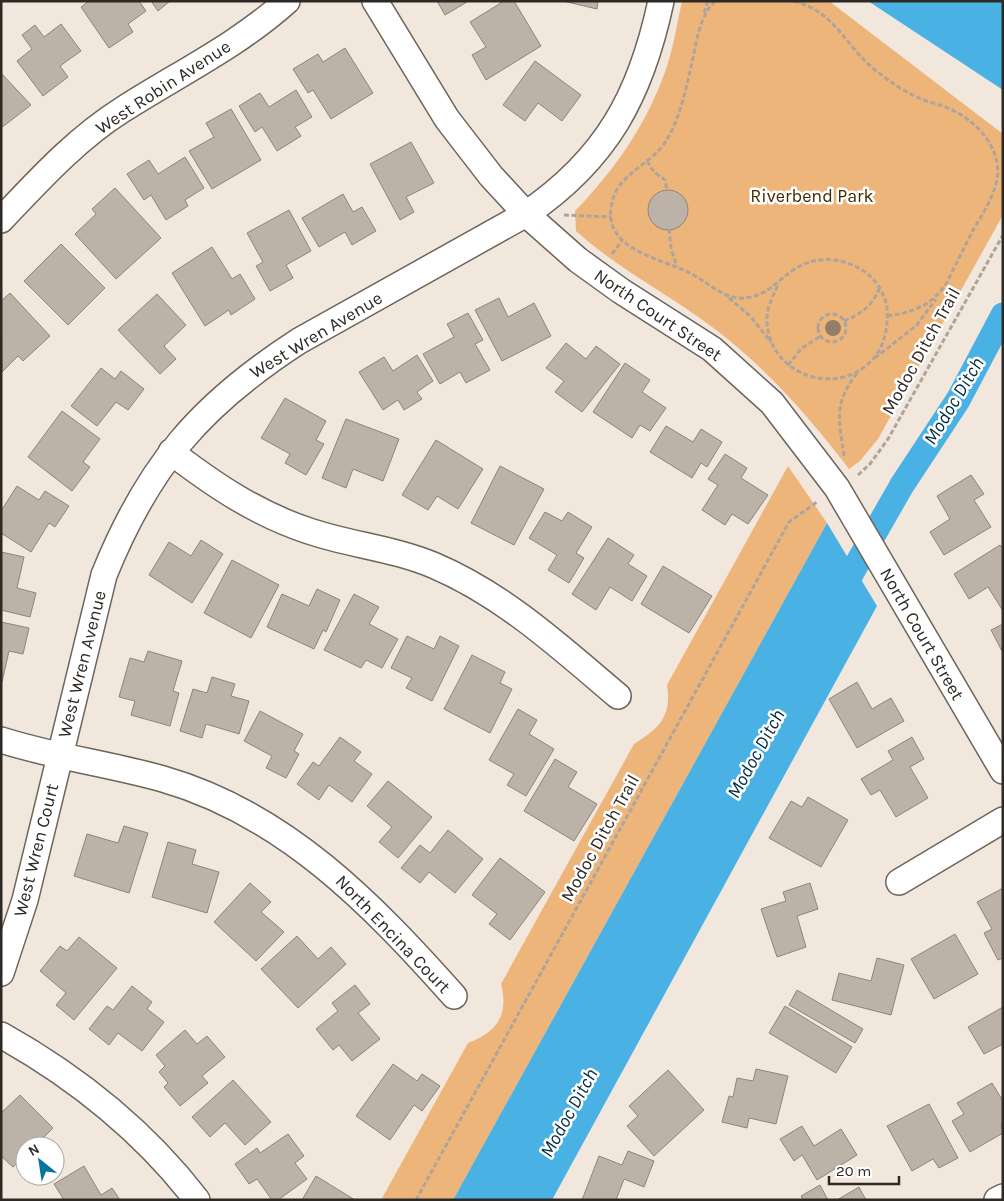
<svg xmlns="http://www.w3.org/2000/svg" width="1004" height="1201" font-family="Karla,sans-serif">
  <rect width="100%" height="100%" fill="#f2e7dd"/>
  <path fill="#eeb57b" d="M682 1H829L1003 134V215L878 439 860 461 849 469C803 409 754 354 691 312 652 285 611 263 576 231L575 211C614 171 646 125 665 72 673 50 677 24 682 1Z
    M788 466 827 523 453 1200H381L468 1043C497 1032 509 1015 501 984L634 744C659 728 672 717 667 685Z"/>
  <path fill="#49b1e4" d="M868 1H1003V90Z
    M827 523 877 606 552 1200H453Z"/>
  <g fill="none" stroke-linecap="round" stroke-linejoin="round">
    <path stroke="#49b1e4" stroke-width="25" d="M838 597 902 485 958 400 1003 315"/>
  </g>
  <path fill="#bcb2a8" stroke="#8e847b" d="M89 1H139L146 11 128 24 133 32 109 48 81 7Z
    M151 1H170L158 11Z
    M437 1H466L467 2 445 15Z
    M504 1H514L541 46 486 80 472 55 486 47 470 22Z
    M563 1H598L597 9Z
    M61 24 81 51 60 66 68 77 43 96 17 61 32 49 22 35 35 25 44 37Z
    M345 48 373 93 331 119 313 90 308 93 293 69 318 54 323 62Z
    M535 61 581 95 562 121 538 103 525 121 503 105Z
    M1 73 31 105 1 128Z
    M296 90 312 117 295 127 301 136 277 151 262 127 255 132 239 106 260 93 269 107Z
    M231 109 261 160 212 189 189 151 214 137 206 123Z
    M411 142 434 183 406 197 414 212 400 220 370 164Z
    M185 157 204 188 185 200 188 206 166 220 151 195 144 200 127 174 149 160 158 174Z
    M115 188 161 238 116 279 75 234 96 214 92 209Z
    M648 210a20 20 0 1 1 40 0a20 20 0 1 1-40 0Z
    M343 194 353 212 362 207 376 231 352 245 345 232 319 247 302 218Z
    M289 210 311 251 286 265 293 278 270 291 256 266 263 262 247 233Z
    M61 244 105 288 68 325 24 281Z
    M212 247 232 279 240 274 255 299 231 315 229 310 205 326 172 273Z
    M10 293 50 336 23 361 18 356 2 372 1 301Z
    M157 294 186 325 164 346 176 359 160 374 118 330Z
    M499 298 508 317 534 303 551 336 502 361 475 310Z
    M468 313 483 340 475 344 490 370 466 383 460 372 440 384 423 354 454 337 447 324Z
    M566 343 586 359 596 346 620 364 582 412 555 392 564 381 546 368Z
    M417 355 433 381 417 392 422 399 404 410 398 400 383 410 359 372 384 357 393 371Z
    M625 363 650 380 642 392 666 408 650 431 640 425 632 438 593 412Z
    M101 368 115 379 121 371 144 389 128 410 116 402 97 426 71 406Z
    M285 398 326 421 316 440 324 444 306 475 285 463 290 454 261 438Z
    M62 411 100 439 83 462 90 467 72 491 28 457Z
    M346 419 399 439 383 481 353 469 346 488 322 478Z
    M666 426 693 442 701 429 722 442 707 467 701 463 692 478 650 452Z
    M436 440 483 469 458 509 437 496 428 510 402 495Z
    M725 454 747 468 741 478 768 495 748 524 732 514 725 525 702 510 718 485 708 479Z
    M500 466 544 489 514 545 471 523Z
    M971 475 984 494 974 500 991 527 944 555 930 532 950 519 937 496Z
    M17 486 39 500 45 491 69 506 55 527 49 523 31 552 1 533V511Z
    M545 512 562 521 568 512 592 527 576 553 584 558 569 583 548 570 557 555 529 538Z
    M608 538 634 555 628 564 647 576 632 601 610 587 596 610 572 594Z
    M201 540 223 554 192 603 149 575 169 542 191 556Z
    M1000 545 1003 549V611L988 587 969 599 954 574Z
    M1 552 24 557 17 588 36 593 30 617 1 610Z
    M232 560 279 585 251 638 204 613Z
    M663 566 712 596 689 633 641 604Z
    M317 589 340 600 326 632 323 630 314 649 267 627 282 594 309 606Z
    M354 594 379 607 369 624 398 639 382 668 366 660 361 668 324 650Z
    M1 622 29 628 23 654 9 651 2 682Z
    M1003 624V653L991 630Z
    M407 636 434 649 440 636 459 646 432 701 406 688 412 678 391 668Z
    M148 651 182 661 173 691 179 693 170 726 131 715 135 701 119 697 130 658 144 662Z
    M472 655 505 672 500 683 512 689 490 733 444 709Z
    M212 677 235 684 231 696 249 701 239 734 206 724 202 738 180 731 193 689 207 693Z
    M857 682 872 709 891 698 904 721 857 748 829 699Z
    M518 709 537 720 529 734 554 749 526 796 507 785 514 774 489 760Z
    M260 711 303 734 294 751 299 754 286 778 266 768 272 756 244 741Z
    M340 737 361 752 354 761 372 774 352 802 329 785 319 800 297 784 313 762 319 766Z
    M912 737 924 759 910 767 928 798 896 817 880 790 871 795 861 779 893 760 888 751Z
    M555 759 577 772 568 787 597 804 574 841 524 811Z
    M388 781 432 817 398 858 379 842 392 827 367 806Z
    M808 797 848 820 821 867 769 838 791 801 802 807Z
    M124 826 148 833 129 893 74 876 87 834 118 843Z
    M448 830 483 859 455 893 429 872 420 883 401 868 420 845 430 853Z
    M168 842 196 850 192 864 219 872 207 913 152 897Z
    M500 858 545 892 510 940 489 924 497 914 472 895Z
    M250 883 271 902 261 912 284 932 256 961 214 922Z
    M810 883 818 909 797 916 806 947 777 957 761 909 786 901 783 892Z
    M1003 888V958L998 960 984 933 992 929 977 902Z
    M955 934 978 974 934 999 911 959Z
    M297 936 318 959 331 947 346 964 298 1008 261 969Z
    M79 937 117 968 74 1020 56 1005 66 993 40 971 60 946 67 951Z
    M877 958 904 965 891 1015 832 1000 839 973 871 981Z
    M355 985 370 1004 358 1013 380 1039 352 1061 339 1045 333 1050 316 1029 338 1011 332 1003Z
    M132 986 152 1002 147 1009 164 1022 142 1051 118 1033 109 1045 89 1029 107 1006 113 1010Z
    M797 990 863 1029 855 1043 789 1005Z
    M785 1006 852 1047 836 1073 769 1033Z
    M1003 1007V1044L984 1054 968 1027Z
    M185 1030 197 1044 207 1036 225 1057 202 1076 208 1083 180 1106 164 1087 168 1083 159 1072 165 1066 156 1055Z
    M393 1064 417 1081 422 1074 440 1086 422 1111 414 1105 390 1140 356 1116Z
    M756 1069 788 1076 776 1124 749 1118 747 1128 722 1122 729 1096 733 1097 737 1078 753 1081Z
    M668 1070 704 1110 654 1156 627 1126 638 1116 629 1106Z
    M233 1080 271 1122 245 1145 225 1123 210 1137 192 1117Z
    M992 1083 1003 1101V1123L1001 1124 1003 1133 970 1152 952 1121 964 1114 957 1103Z
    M20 1095 53 1128 35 1146H25V1156L13 1167 1 1156V1113Z
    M929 1104 958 1158 939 1168 933 1159 912 1171 887 1126Z
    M802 1126 814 1146 841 1129 857 1155 817 1180 802 1155 794 1161 780 1139Z
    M288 1134 304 1156 295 1163 307 1179 278 1200H272L257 1179 249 1184 235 1164 257 1148 260 1153Z
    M628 1151 654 1161 644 1187 624 1179 616 1200H582L599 1156 622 1165Z
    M84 1166 101 1195 112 1188 120 1200H64L54 1184Z
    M316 1176 355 1200H302Z
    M820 1185 828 1200H803L801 1196Z
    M859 1187 866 1200H837Z"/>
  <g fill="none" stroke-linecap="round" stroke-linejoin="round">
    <defs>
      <path id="minor" d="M375 1 447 119 491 176 526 214 578 260 621 291 712 349 772 403 837 488 1003 771
        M1 220C38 181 76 139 122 110 178 74 237 46 287 1
        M171 452C214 485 257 514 309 531 350 545 392 548 433 565 504 595 560 647 618 696
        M1 740C54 757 110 764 163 779 285 814 372 904 454 996
        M899 882 1003 820
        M1 973 25 900 104 575C148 466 200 405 299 341L526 214C607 159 641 95 661 1
        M1 1035C78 1078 143 1130 197 1200
        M997 1200 1003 1197"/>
    </defs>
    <use href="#minor" stroke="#6d645b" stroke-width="28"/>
    <path stroke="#ada49c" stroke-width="3" stroke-dasharray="5 2.5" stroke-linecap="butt" d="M715 1C699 17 697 41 692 62 686 89 680 118 666 141 652 164 621 172 613 199 598 249 658 257 690 273 708 282 724 300 745 298 769 295 777 280 795 269 817 255 843 257 865 272 876 279 887 297 887 310 888 328 885 346 872 360 837 398 770 375 767 323 766 308 773 296 779 283
      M794 1C838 13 845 48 879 73 893 84 908 94 924 100 935 104 946 106 956 112 979 124 1002 150 997 179 994 197 982 215 973 230 964 248 955 266 946 284 932 305 912 313 887 316
      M704 13 708 1
      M647 161 654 172 665 180 667 191
      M564 215 611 217
      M669 229 671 248 677 267
      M612 254 622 241
      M729 298 750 316 771 342
      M818 328a14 14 0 1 1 28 0a14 14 0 1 1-28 0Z
      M844 321C861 314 872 306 879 289
      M875 358 917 325 936 299
      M788 365 802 348 821 336
      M844 456C839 420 833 404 857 373
      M858 475 870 464 888 439 1003 235
      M416 1200 789 522 817 502"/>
    <use href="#minor" stroke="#fff" stroke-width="25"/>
  </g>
  <circle fill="#917e67" cx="833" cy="328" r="8"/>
  <g text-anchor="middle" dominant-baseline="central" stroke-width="5" stroke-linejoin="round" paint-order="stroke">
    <g font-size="18" fill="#2d2925" stroke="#fff">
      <text transform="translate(163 87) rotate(-33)">West Robin Avenue</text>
      <text transform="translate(658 315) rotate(34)">North Court Street</text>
      <text transform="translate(316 335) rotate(-31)">West Wren Avenue</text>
      <text transform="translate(921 351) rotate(-61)">Modoc Ditch Trail</text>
      <text transform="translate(922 634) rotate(60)">North Court Street</text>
      <text transform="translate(82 664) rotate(-76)">West Wren Avenue</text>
      <text transform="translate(600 838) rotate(-61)">Modoc Ditch Trail</text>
      <text transform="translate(36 850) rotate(-76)">West Wren Court</text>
      <text transform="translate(393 934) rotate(46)">North Encina Court</text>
    </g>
    <g font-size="18" fill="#422807" stroke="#fff">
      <text x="812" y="196">Riverbend Park</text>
    </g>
    <g font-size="19" font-style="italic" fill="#002e43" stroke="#fff">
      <text transform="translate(954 401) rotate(-59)">Modoc Ditch</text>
      <text transform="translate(756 754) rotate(-61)">Modoc Ditch</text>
      <text transform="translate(569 1113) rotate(-61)">Modoc Ditch</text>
    </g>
  </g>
  <rect width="1004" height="1201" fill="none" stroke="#2d2925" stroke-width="5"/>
  <g transform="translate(40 1161) rotate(330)"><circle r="24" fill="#ffffff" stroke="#aba9a8"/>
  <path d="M0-4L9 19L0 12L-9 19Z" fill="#06749f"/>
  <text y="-8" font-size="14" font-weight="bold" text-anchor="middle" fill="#2d2925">N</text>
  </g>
  <path d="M829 1176v8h70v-8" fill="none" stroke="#2d2925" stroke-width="2.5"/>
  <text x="836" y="1176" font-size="15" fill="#2d2925" stroke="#ffffff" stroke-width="4" paint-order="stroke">20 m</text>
</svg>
